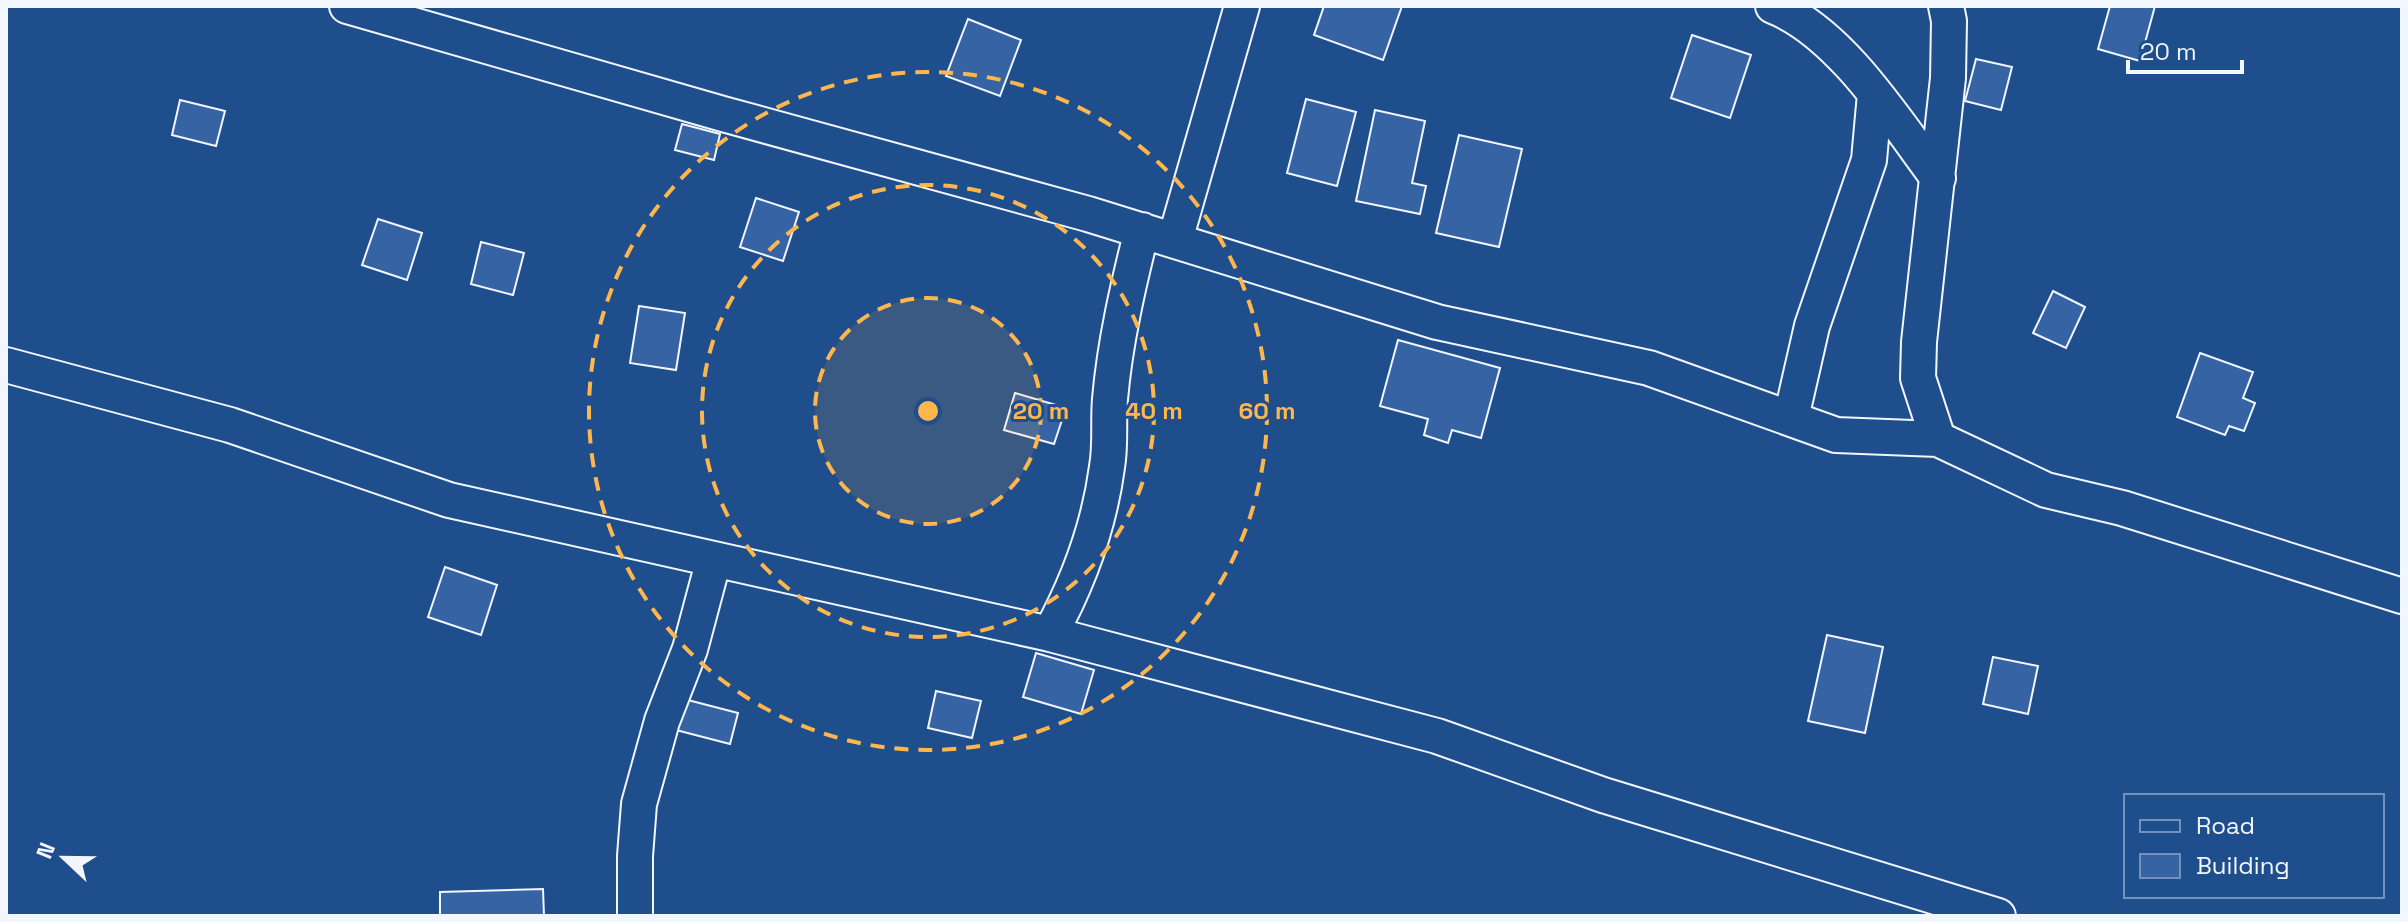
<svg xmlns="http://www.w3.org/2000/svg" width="2408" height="922" font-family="'Space Grotesk',sans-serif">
  <rect width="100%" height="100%" fill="#1f4e8c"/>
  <path fill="#3563a3" stroke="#f2f6ff" stroke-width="2" d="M1324 6H1402L1383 60 1314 35Z
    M2110 6H2155L2140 61 2098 49Z
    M968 19 1021 40 1000 96 946 76Z
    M1692 35 1751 55 1730 118 1671 98Z
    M1976 59 2012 67 2001 110 1965 101Z
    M1306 99 1356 112 1337 186 1287 173Z
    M180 100 225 111 216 146 172 135Z
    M1375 110 1425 121 1412 183 1426 186 1420 214 1356 201Z
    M682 124 720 134 714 160 675 150Z
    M1459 135 1522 149 1499 247 1436 233Z
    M756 198 799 212 783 261 740 247Z
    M378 219 422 233 407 280 362 265Z
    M481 242 524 253 513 295 471 284Z
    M2053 291 2085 307 2066 348 2033 333Z
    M639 306 685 313 676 370 630 363Z
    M1398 340 1500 368 1481 438 1452 430 1448 443 1424 435 1428 419 1380 406Z
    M2200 353 2253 372 2243 398 2255 403 2244 431 2229 426 2225 435 2177 417Z
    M1015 393 1066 408 1054 444 1004 430Z
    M445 567 497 585 481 635 428 617Z
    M1827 635 1883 647 1865 733 1808 721Z
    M1036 653 1094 670 1081 714 1023 697Z
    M1993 657 2038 666 2028 714 1983 704Z
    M936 691 981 701 972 738 928 728Z
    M684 699 738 713 730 744 676 730Z
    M543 889 544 916H440V892Z"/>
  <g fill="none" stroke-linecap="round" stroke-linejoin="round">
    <defs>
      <path id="street" d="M347 6 723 114 1088 214 1437 322 1649 368 1836 435 1938 439 2046 490 2122 508 2402 596
        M1773 6C1840 32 1896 122 1938 178
        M1175 240 1242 6
        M6 365 230 425 449 500 1050 634 1437 736 1603 795 1998 916
        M1791 418 1812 326 1869 160 1875 94
        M1938 439 1918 378 1919 342 1948 78 1949 21 1946 6
        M1050 634C1079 581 1099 527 1107 467 1111 444 1108 421 1110 399 1115 342 1128 286 1142 230
        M635 916V856L639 804 662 721 690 649 714 559"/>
    </defs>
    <use href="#street" stroke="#f2f6ff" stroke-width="38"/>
    <use href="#street" stroke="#1f4e8c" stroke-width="34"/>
  </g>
  <circle cx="928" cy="411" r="113" fill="#ffb74d" fill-opacity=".12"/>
  <g fill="none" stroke="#ffb74d" stroke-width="4" stroke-dasharray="14 10">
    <circle cx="928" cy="411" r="113"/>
    <circle cx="928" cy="411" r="226"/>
    <circle cx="928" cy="411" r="339"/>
  </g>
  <circle cx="928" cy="411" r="12" fill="#ffb74d" stroke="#1f4e8c" stroke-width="4"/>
  <g font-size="24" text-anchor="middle" font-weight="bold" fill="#ffb74d" stroke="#1f4e8c" stroke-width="6" stroke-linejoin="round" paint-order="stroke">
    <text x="1041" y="419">20 m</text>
    <text x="1154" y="419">40 m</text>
    <text x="1267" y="419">60 m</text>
  </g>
  <rect width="2408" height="922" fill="none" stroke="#f2f6ff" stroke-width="16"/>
  <rect x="2124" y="794" width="260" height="104" fill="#1f4e8c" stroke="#7391ba" stroke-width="2"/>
  <rect x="2140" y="820" width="40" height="12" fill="#1f4e8c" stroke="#7391ba" stroke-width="2"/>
  <text x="2196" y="834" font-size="24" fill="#f2f6ff">Road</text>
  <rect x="2140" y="854" width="40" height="24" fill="#3563a3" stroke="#7391ba" stroke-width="2"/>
  <text x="2196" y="874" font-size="24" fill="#f2f6ff">Building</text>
  <g transform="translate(64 858) rotate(292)" stroke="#1f4e8c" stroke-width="6" paint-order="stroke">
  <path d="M0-6L14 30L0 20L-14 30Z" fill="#f2f6ff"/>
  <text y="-12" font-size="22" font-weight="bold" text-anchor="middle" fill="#f2f6ff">N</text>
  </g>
  <path d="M2128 60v12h114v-12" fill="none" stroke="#f2f6ff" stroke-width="4"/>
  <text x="2140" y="60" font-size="24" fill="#f2f6ff" stroke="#1f4e8c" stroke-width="6" paint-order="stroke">20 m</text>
</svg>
